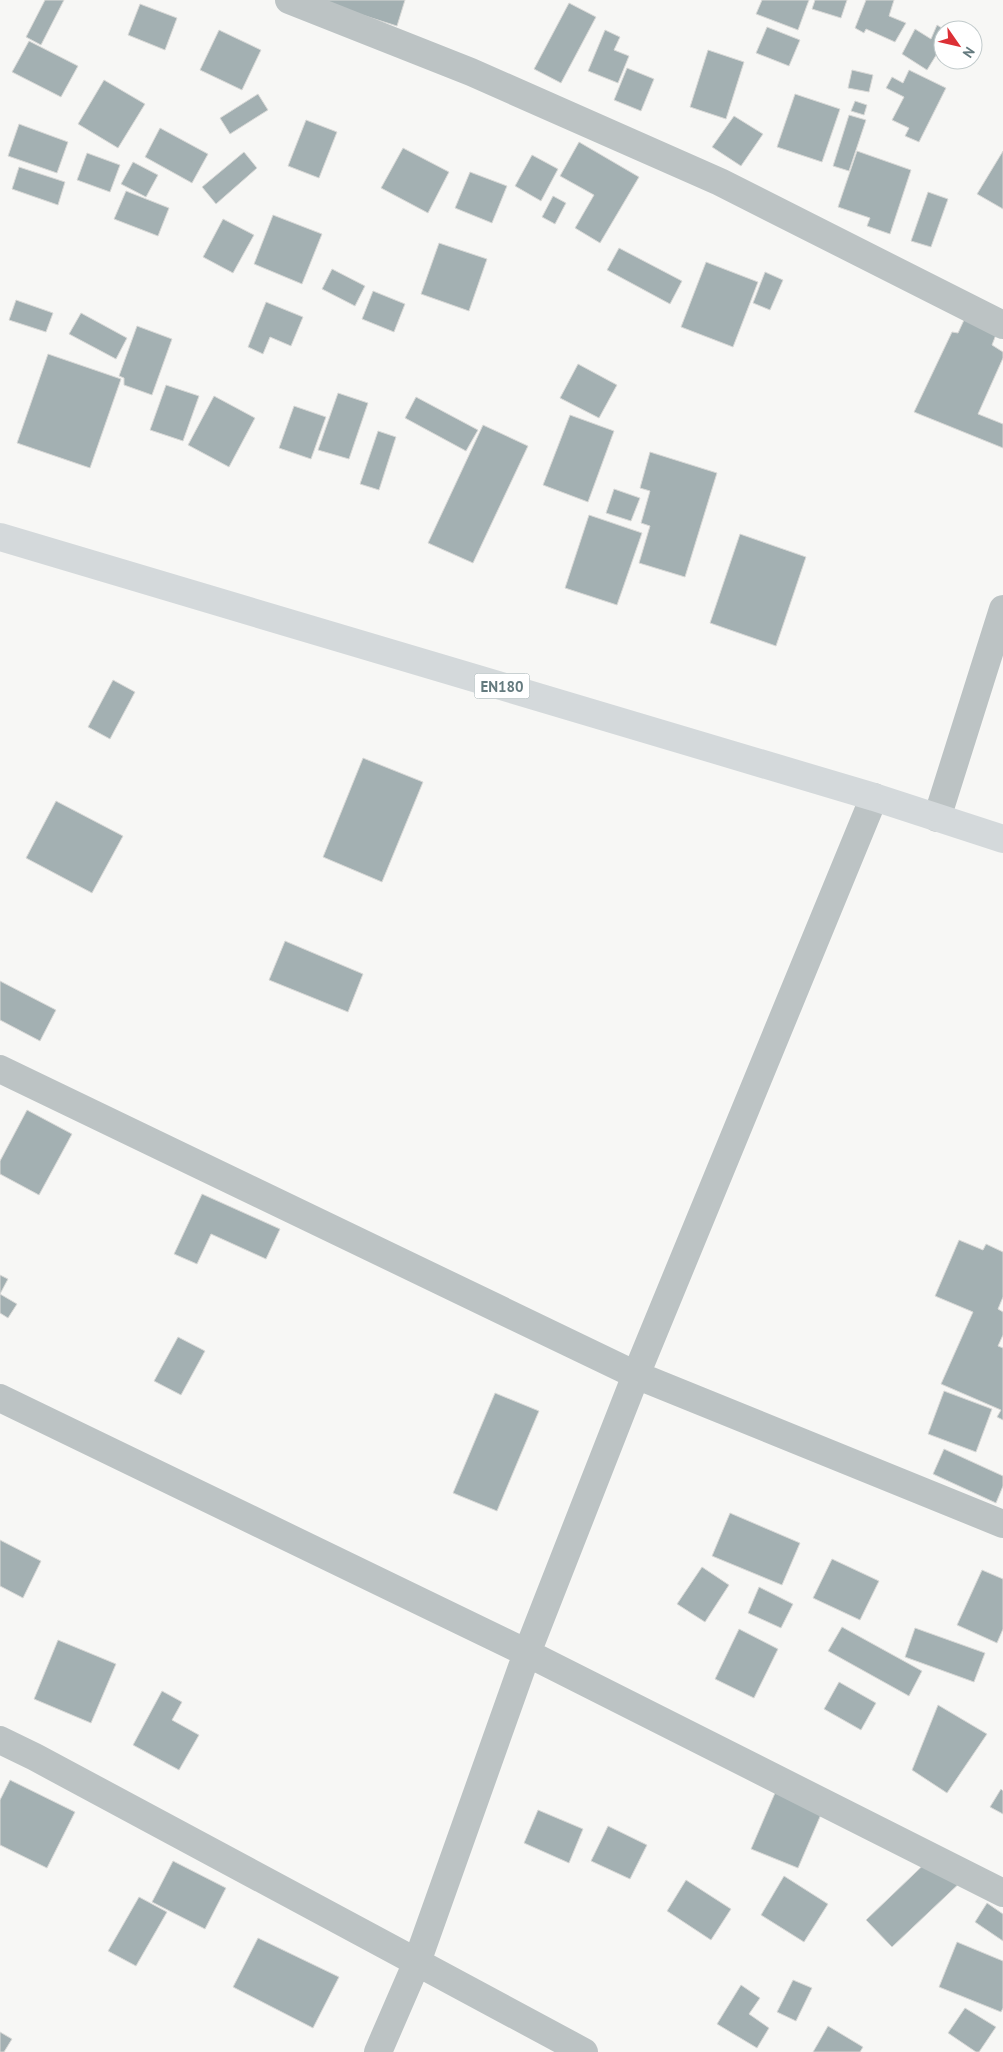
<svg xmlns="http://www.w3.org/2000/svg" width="1003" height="2052" font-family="'PT Sans',sans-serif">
  <rect width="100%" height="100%" fill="#f7f7f5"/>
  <path fill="#a3b0b2" stroke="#d9d9d7" d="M45 0H64L41 45 26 37Z
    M325 0H405L397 26 324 3Z
    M762 0H809L798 30 756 14Z
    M815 0H847L841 18 812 9Z
    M866 0H894L889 16 906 23 895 42 866 29 864 33 855 28Z
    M569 3 596 17 561 83 534 69Z
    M140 4 177 18 165 50 128 35Z
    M937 25 945 30H943V44L927 70 902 54 915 29 931 39Z
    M767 27 800 40 789 66 756 53Z
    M219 30 261 50 242 90 200 70Z
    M605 30 620 37 614 50 629 56 618 83 588 71Z
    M29 41 78 66 61 97 12 72Z
    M708 50 744 62 726 119 690 107Z
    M627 68 654 79 641 111 614 100Z
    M852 70 873 75 869 92 848 88Z
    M909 70 946 88 919 142 905 136 909 128 892 120 904 97 886 88 892 77 903 83Z
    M104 80 145 104 118 148 78 124Z
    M258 94 268 110 230 134 220 118Z
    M795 94 840 109 822 162 777 147Z
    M855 101 867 105 864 115 851 111Z
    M849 115 866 120 849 171 833 166Z
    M734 116 763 134 741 166 712 147Z
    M306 120 337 132 319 178 288 166Z
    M19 124 68 142 57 173 8 156Z
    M160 128 208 154 192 183 145 157Z
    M579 142 639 177 600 243 575 228 594 195 560 176Z
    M403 148 449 172 428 213 381 188Z
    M857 151 911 170 890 234 867 226 870 218 838 207Z
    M1003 151V209L977 194Z
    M244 152 257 168 216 204 202 187Z
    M87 153 120 165 110 192 77 180Z
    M532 155 558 169 541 201 515 186Z
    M133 162 158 175 146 197 121 184Z
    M19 167 65 182 58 205 12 189Z
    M470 172 507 186 492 223 455 208Z
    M126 191 169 208 158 236 114 219Z
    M928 192 948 199 931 247 911 241Z
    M553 196 566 203 555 224 542 217Z
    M273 215 322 234 302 284 254 264Z
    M223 219 254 235 233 273 203 257Z
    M439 243 487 259 469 311 421 294Z
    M619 248 682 281 670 304 607 270Z
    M706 262 758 282 733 347 681 327Z
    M332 269 365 286 355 306 322 289Z
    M765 272 783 280 770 310 753 303Z
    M373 291 405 304 394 332 362 319Z
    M16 300 53 313 46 332 9 320Z
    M266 302 303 317 291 346 270 337 263 354 248 347Z
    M81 313 127 338 116 359 69 334Z
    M964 320 997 332 992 345 1003 352V358L978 414 1003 424V448L914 412 952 332 958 333Z
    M137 326 172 339 152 395 124 385V378L119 376Z
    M48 354 121 379 90 468 17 443Z
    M578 364 617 385 599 418 560 398Z
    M166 385 199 396 183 441 150 430Z
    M338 393 368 403 349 459 318 450Z
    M214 396 255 418 229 467 188 445Z
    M416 397 478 430 466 451 405 418Z
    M294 406 326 417 311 459 279 448Z
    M570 415 614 431 588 502 543 485Z
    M483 425 528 446 473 563 428 543Z
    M378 431 396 437 379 490 360 484Z
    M650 452 717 473 685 577 639 563 650 526 641 523 650 491 640 488Z
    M614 489 640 498 631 521 606 513Z
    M589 515 642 533 617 605 565 588Z
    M740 534 806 557 776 646 710 623Z
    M113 680 135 692 110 739 88 727Z
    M363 758 423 782 382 882 323 857Z
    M56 801 123 836 92 893 26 858Z
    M285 941 363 974 348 1012 269 980Z
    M0 981 56 1010 40 1041 0 1020Z
    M27 1110 72 1134 39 1195 0 1174V1161Z
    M202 1194 280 1229 266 1259 211 1234 197 1264 174 1254Z
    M959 1240 983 1250 986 1244 1003 1252V1297L998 1309 1003 1312V1335L998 1346 1003 1348V1420L997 1417 1001 1410 941 1384 973 1312 935 1296Z
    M0 1275 8 1279 0 1294Z
    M0 1294 17 1304 8 1318 0 1313Z
    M178 1337 205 1351 181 1395 154 1381Z
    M944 1391 992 1409 976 1452 928 1434Z
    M495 1393 539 1411 497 1511 453 1493Z
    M944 1449 1003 1476V1486L996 1503 933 1474Z
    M730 1513 800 1543 782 1585 712 1556Z
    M0 1540 41 1561 23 1598 0 1586Z
    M832 1559 879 1581 860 1620 813 1598Z
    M702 1567 729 1585 705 1622 677 1604Z
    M982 1570 1003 1579V1629L997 1643 957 1625Z
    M759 1587 793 1604 781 1628 748 1613Z
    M842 1627 922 1671 909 1696 828 1651Z
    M915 1628 985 1653 974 1682 905 1657Z
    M739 1629 778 1649 754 1698 715 1679Z
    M58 1640 116 1664 91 1723 34 1699Z
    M839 1682 876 1703 861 1730 824 1709Z
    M162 1691 182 1702 172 1720 199 1735 179 1770 133 1745Z
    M938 1705 987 1734 947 1793 912 1770Z
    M10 1780 75 1812 47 1868 0 1845V1800Z
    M1001 1789 1003 1791V1814L990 1807Z
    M775 1793 822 1812 798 1868 751 1849Z
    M538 1810 583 1829 569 1863 524 1843Z
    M608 1826 647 1845 630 1879 591 1861Z
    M939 1850 965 1878 892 1947 866 1920Z
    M173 1861 226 1888 205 1929 152 1902Z
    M784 1876 828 1904 804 1942 761 1915Z
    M686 1880 731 1909 711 1940 667 1911Z
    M139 1897 167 1912 136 1966 108 1951Z
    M987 1903 1003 1914V1941L975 1922Z
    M258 1938 339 1977 313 2028 233 1987Z
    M957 1942 1003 1961V2008L1001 2012 939 1987Z
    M793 1980 812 1988 796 2021 777 2012Z
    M741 1985 760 1998 749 2014 769 2028 757 2048 717 2024Z
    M965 2008 996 2027 979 2052H976L948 2033Z
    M828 2026 863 2047 860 2052H813Z
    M0 2032 12 2039 4 2052H0Z"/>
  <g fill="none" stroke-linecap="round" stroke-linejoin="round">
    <path stroke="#bcc3c4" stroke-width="28" d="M289 0 471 72 720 182 1003 325
      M937 818 1003 609
      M0 1069 636 1375 1003 1524
      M0 1398 527 1653 1003 1893
      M0 1740 35 1757 584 2052
      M378 2052 417 1962 527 1653 636 1375 874 797"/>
    <path stroke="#d4d9db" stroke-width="28" d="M0 537 874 797 1003 839"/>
  </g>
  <g text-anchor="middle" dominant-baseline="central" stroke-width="5" stroke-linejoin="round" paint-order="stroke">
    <rect fill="#fff" stroke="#92a2a5" stroke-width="1" x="474.5" y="673.5" width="55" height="25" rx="4"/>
    <g font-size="15" font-weight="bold" fill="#647a7e">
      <text x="502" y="686">EN180</text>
    </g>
  </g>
  <g transform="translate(958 45) rotate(124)"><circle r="24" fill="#ffffff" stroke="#c1cacb"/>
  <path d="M0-4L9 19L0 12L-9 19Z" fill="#dc3036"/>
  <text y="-8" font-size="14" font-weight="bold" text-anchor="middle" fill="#647a7e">N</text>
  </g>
</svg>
